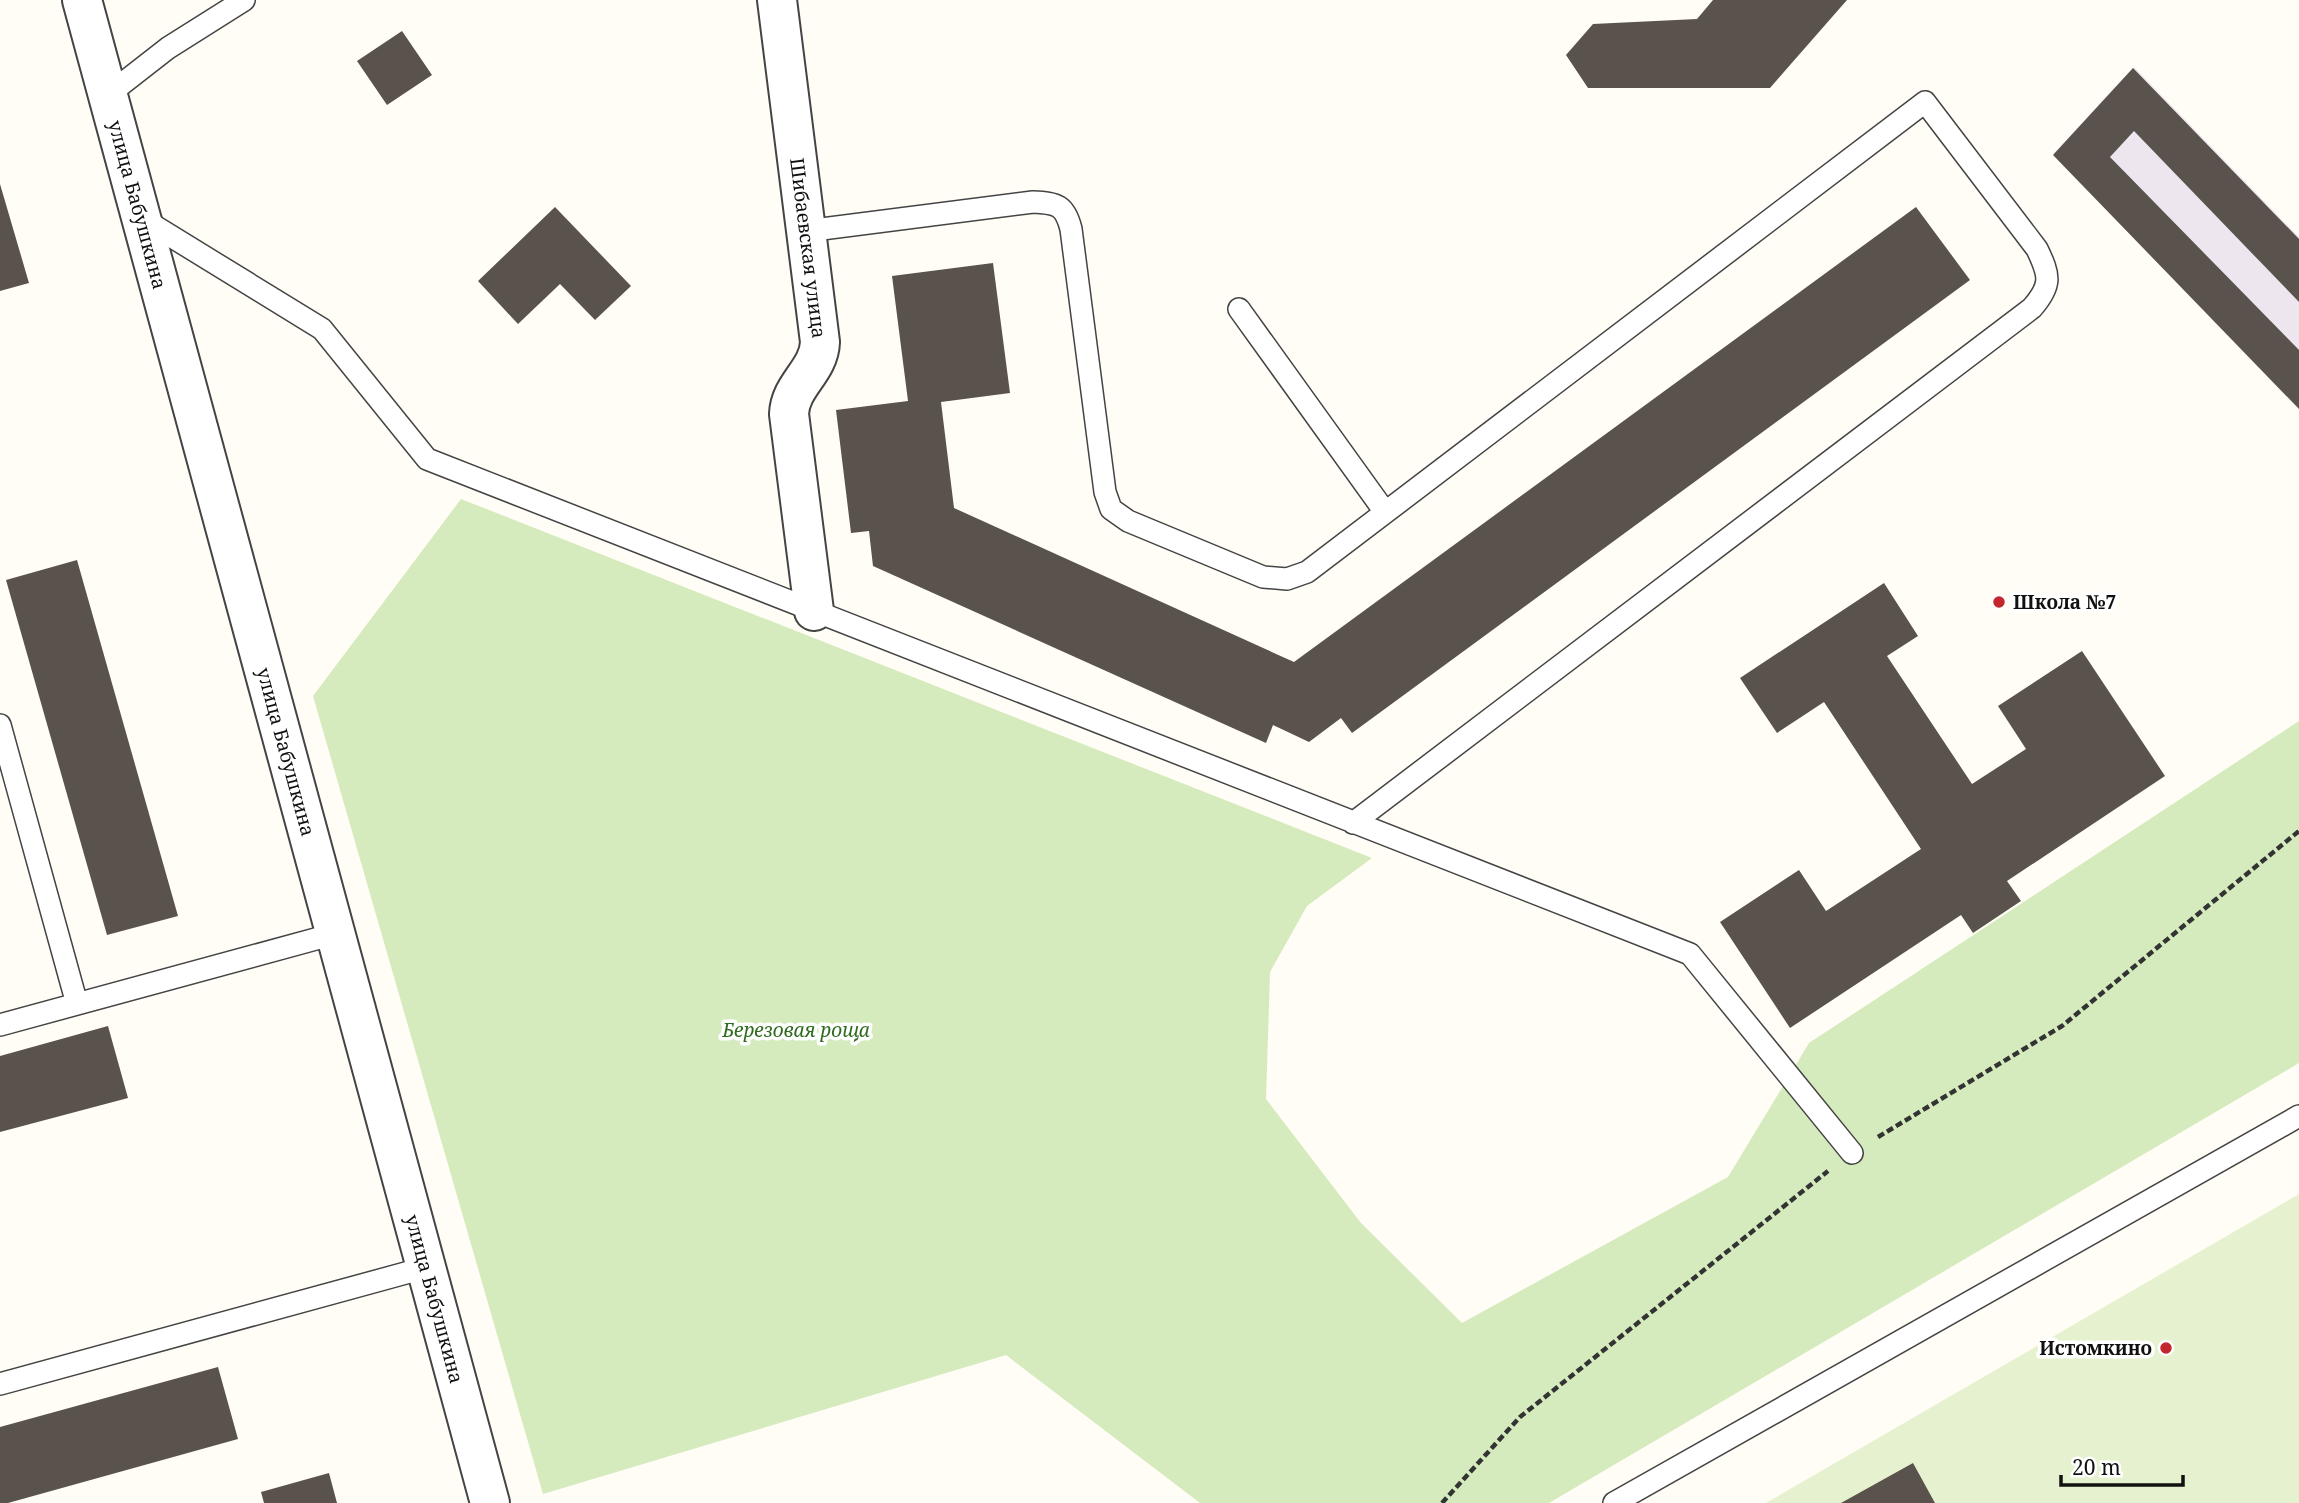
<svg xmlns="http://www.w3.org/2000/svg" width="2299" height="1503" font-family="'Noto Serif',serif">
  <rect width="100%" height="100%" fill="#fffdf5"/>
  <path fill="#eee6ef" d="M2134 67 2299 237V407L2054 153Z"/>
  <path fill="#d5ebbd" d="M461 499 1372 858 1307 906 1270 972 1266 1099 1361 1223 1462 1323 1728 1177 1809 1043 2299 721V1063L1549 1503H1200L1006 1355 543 1494 313 696Z"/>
  <path fill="#e6f2cf" d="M2299 1194V1503H1766Z"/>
  <path fill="#5a524d" d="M1713 0H1847L1770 88H1588L1566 55 1593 24 1697 19Z
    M402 31 432 75 387 105 357 61Z
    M2133 68 2299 239V302L2134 131 2110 157 2299 350V409L2053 155Z
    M0 184 29 283 0 291Z
    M555 207 631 286 595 320 560 284 518 324 478 281Z
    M1916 207 1970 280 1352 733 1341 718 1309 742 1273 725 1266 743 873 566 869 531 851 533 836 410 908 401 892 276 993 263 1010 393 941 402 954 508 1294 662Z
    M77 560 178 916 107 935 6 580Z
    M1884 583 1918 636 1887 656 1972 784 2026 749 1998 706 2082 651 2165 776 2007 881 2021 901 1973 933 1961 915 1790 1028 1720 922 1799 870 1826 911 1921 849 1824 702 1777 733 1740 678Z
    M108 1026 128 1098 0 1132V1056Z
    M218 1367 238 1439 8 1503H0V1427Z
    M1913 1463 1935 1503H1841Z
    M329 1473 337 1503H264L261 1492Z"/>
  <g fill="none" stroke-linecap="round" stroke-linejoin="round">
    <defs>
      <path id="service" d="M109 94 168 48 244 0
        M143 219 322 329 427 459 1690 954 1852 1153
        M806 231 1033 202C1057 203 1065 205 1071 229L1105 492 1111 509 1128 521 1263 577 1287 579 1307 572 1925 102 2037 249C2050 276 2052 285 2032 308L1353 823
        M1239 309 1385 512
        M0 725 77 1004
        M0 1025 334 934
        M0 1384 424 1268
        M1614 1503 2299 1116"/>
      <g id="minor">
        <path id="s1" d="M82 0 490 1503"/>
        <path id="s2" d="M777 0 820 342C819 371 790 385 789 414L814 611"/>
      </g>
    </defs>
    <use href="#service" stroke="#444" stroke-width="24"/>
    <use href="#minor" stroke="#444" stroke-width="42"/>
    <path stroke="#333" stroke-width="4.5" stroke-dasharray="7 3.5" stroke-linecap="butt" d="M1878 1137 2062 1026 2299 831
      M1442 1503 1520 1417 1828 1171"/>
    <use href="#service" stroke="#fff" stroke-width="21"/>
    <use href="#minor" stroke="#fff" stroke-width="38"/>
  </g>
  <g fill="#c4262e" stroke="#fff" stroke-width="2.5">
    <circle cx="1999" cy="602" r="7"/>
    <circle cx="2166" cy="1348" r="7"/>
  </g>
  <g text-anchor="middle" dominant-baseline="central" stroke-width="7" stroke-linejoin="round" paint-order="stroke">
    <g font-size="19" fill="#111" stroke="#fff">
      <text stroke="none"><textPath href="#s1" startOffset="212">улица Бабушкина</textPath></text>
      <text stroke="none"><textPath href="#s2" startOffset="250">Шибаевская улица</textPath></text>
      <text stroke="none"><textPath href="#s1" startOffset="779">улица Бабушкина</textPath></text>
      <text stroke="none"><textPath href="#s1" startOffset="1346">улица Бабушкина</textPath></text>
    </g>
    <g font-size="19" font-weight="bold" fill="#111" stroke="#fff" text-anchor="start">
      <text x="2013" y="602">Школа №7</text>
      <text x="2152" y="1348" text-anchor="end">Истомкино</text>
    </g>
    <g font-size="19" font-style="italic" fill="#2f6b1f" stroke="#fff">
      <text x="796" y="1030">Березовая роща</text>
    </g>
  </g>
  <path d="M2061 1475v10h122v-10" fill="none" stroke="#111111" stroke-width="3.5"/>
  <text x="2072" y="1475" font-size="21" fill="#111111" stroke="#ffffff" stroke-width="5" paint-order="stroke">20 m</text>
</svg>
